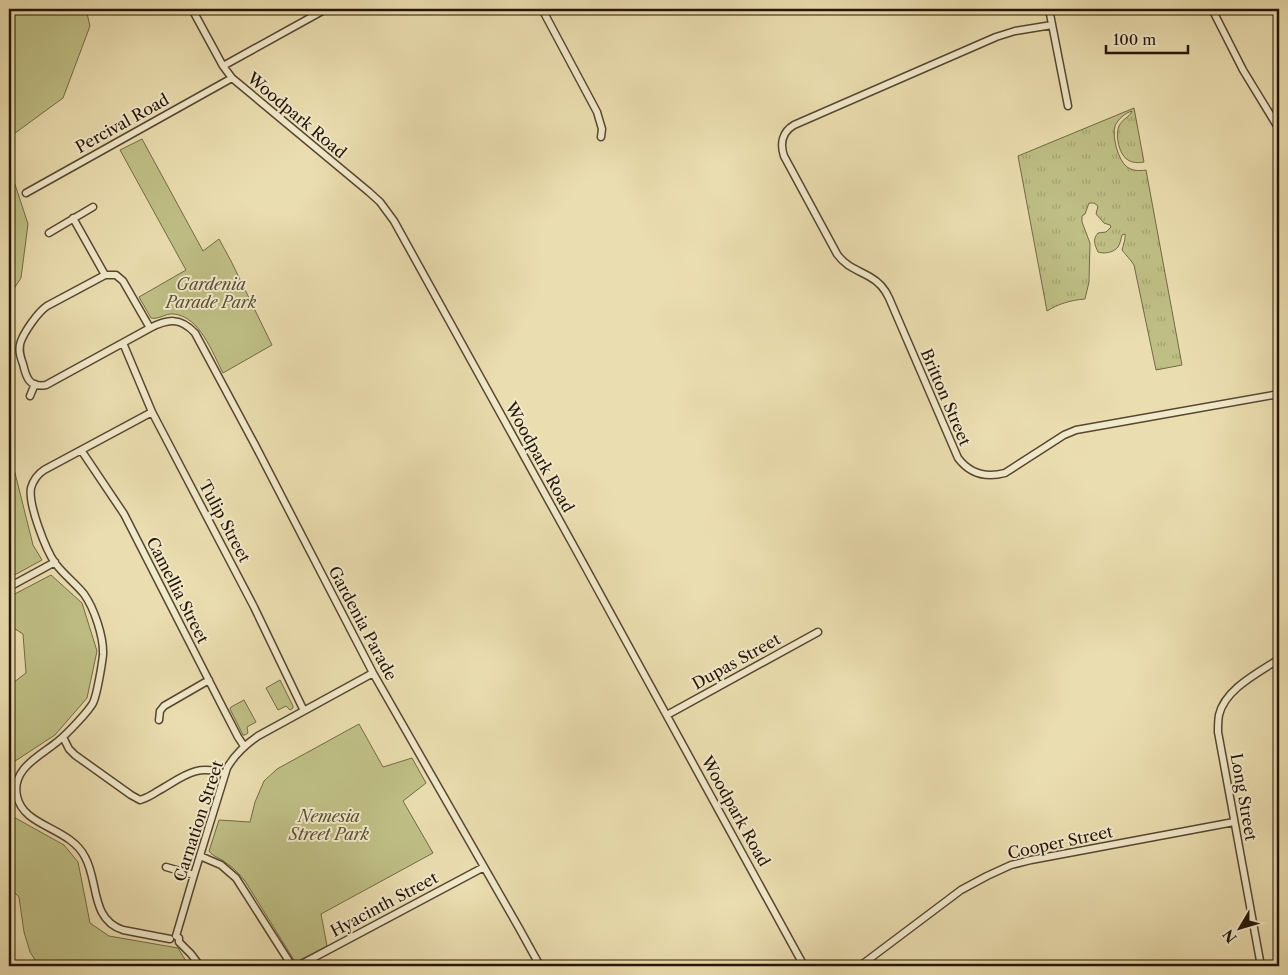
<svg xmlns="http://www.w3.org/2000/svg" width="1288" height="975" font-family="'Libre Caslon Text',serif">
  <defs>
    <pattern id="grass-tufts" width="24" height="20" patternUnits="userSpaceOnUse" patternTransform="scale(1.25)"><rect width="24" height="20" fill="#bfbf85"/><path d="M3 7l-1-3M5 7V3M7 7l1-3M15 17l-1-3M17 17v-4M19 17l1-3" fill="none" stroke="#a4a371"/></pattern>
  </defs>
  <rect width="100%" height="100%" fill="#eaddaf"/>
  <filter id="stains"><feTurbulence type="fractalNoise" baseFrequency=".004" numOctaves="4"/><feColorMatrix values="0 0 0 0 .2 0 0 0 0 .09 0 0 0 0 .02 0 0 0 .5 -.17"/></filter>
  <radialGradient id="worn" r=".72"><stop offset=".6" stop-color="#630" stop-opacity="0"/><stop offset="1" stop-color="#630" stop-opacity=".3"/></radialGradient>
  <path fill="url(#grass-tufts)" stroke="#726a46" d="M1134 108 1144 162C1138 163 1133 163 1128 160 1119 155 1115 135 1119 126 1122 119 1130 117 1132 111 1125 113 1118 119 1115 126 1112 137 1118 160 1127 167 1133 171 1139 171 1146 170L1182 365 1156 370 1134 265C1130 259 1126 255 1122 250 1123 246 1126 238 1125 234L1122 235C1121 239 1120 244 1118 247 1113 253 1104 254 1098 252 1095 245 1092 240 1098 233L1106 232 1111 227 1110 225 1104 223 1096 214 1098 206 1094 203H1089L1085 214 1082 216V222L1090 243 1089 282 1085 299C1071 300 1058 304 1047 311L1018 156Z"/>
  <path fill="#bfbf85" stroke="#726a46" d="M9 9H86L90 26 63 98 11 136 9 144Z
    M142 139 203 251 219 239 231 261 272 345 223 373C212 352 200 317 174 314 165 313 159 320 151 318L139 297 186 270 120 150Z
    M9 166 28 224 21 278 9 296Z
    M9 449 33 545 42 560 9 578Z
    M51 575 82 603 97 651 87 698 55 735 9 765V686L26 673 23 634 9 625V597Z
    M280 680 293 706V708L290 710 286 706 278 710 266 688Z
    M244 700 256 722 247 727 248 733 245 735H243L230 709 231 707Z
    M359 724 383 767 412 758 426 783 403 801 433 853 321 914 327 946 298 961 294 960 245 881C239 874 234 868 226 863 221 858 213 857 209 851L219 820 250 822 255 802 264 781 277 769Z
    M9 812 10 815 64 845 78 862 90 923 109 936 178 948 189 966H39L30 952 24 932 19 897 9 887Z"/>
  <g fill="none" stroke-linecap="round" stroke-linejoin="round">
    <defs>
      <path id="minor" d="M192 9 223 66 232 78 369 192 380 202 394 221C531 469 669 717 804 966
        M542 9 597 112 602 129 601 137
        M1049 9 1068 106
        M1212 9 1243 70 1279 129
        M1052 25 1015 31 996 37 794 125C782 132 780 144 784 156L837 254C846 267 858 270 870 277 879 282 885 289 889 298L958 458C970 474 986 478 1005 473L1064 435 1076 430 1279 394
        M223 66 326 9
        M26 193 232 78
        M73 218 105 275
        M49 233 93 207
        M150 328 46 385C29 388 26 377 23 364 20 356 18 349 21 341 25 331 38 312 47 306L105 275H116L123 281 150 328C168 319 180 317 195 333L254 443 373 673 519 928 540 966
        M123 343 152 412 254 607 304 711
        M30 396 35 384
        M152 412 44 470C38 474 33 481 31 488 28 505 46 550 55 563 64 575 75 583 84 594 94 608 104 637 103 655 102 664 97 695 93 703 88 712 66 735 57 742 40 756 11 769 17 796 23 827 70 827 85 857 99 882 90 919 123 930L170 939
        M81 450 124 514 223 708 238 737 244 746
        M9 587 55 562
        M667 715 818 632
        M159 720 160 711 164 706 209 680
        M63 737 69 749 75 755 131 795 140 800C147 798 152 795 158 791 183 777 196 763 225 774
        M200 856 221 865 236 878 292 966
        M166 867 194 875
        M176 936 194 875 227 768C235 754 245 745 258 736L373 673
        M176 936 179 938V942L191 954 200 966
        M298 966 484 867
        M860 966 961 890 987 876 1011 865 1031 860 1234 822
        M1261 966 1218 732C1218 726 1218 721 1219 715 1225 689 1258 673 1279 659"/>
    </defs>
    <use href="#minor" stroke="#574730" stroke-width="9"/>
    <use href="#minor" stroke="#f1e9cb" stroke-width="6"/>
  </g>
  <g text-anchor="middle" dominant-baseline="central" stroke-width="4" stroke-linejoin="round" paint-order="stroke">
    <g font-size="16" fill="#261506" stroke="#f1e9cb">
      <text transform="translate(297 115) rotate(40)">Woodpark Road</text>
      <text transform="translate(122 123) rotate(-29)">Percival Road</text>
      <text transform="translate(946 397) rotate(67)">Britton Street</text>
      <text transform="translate(540 457) rotate(61)">Woodpark Road</text>
      <text transform="translate(225 521) rotate(62)">Tulip Street</text>
      <text transform="translate(178 590) rotate(63)">Camellia Street</text>
      <text transform="translate(363 623) rotate(62)">Gardenia Parade</text>
      <text transform="translate(736 661) rotate(-29)">Dupas Street</text>
      <text transform="translate(1244 797) rotate(80)">Long Street</text>
      <text transform="translate(736 811) rotate(61)">Woodpark Road</text>
      <text transform="translate(198 821) rotate(-72)">Carnation Street</text>
      <text transform="translate(1060 842) rotate(-12)">Cooper Street</text>
      <text transform="translate(384 904) rotate(-28)">Hyacinth Street</text>
    </g>
    <g font-size="16" font-style="italic" fill="#5c5032" stroke="#f1e9cb">
      <text x="211" y="284">Gardenia<tspan x="211" dy="18">Parade Park</tspan></text>
      <text x="329" y="816">Nemesia<tspan x="329" dy="18">Street Park</tspan></text>
    </g>
  </g>
  <rect width="1288" height="975" fill="none" stroke="#eaddaf" stroke-width="30"/>
  <rect x="10" y="10" width="1268" height="955" fill="none" stroke="#261506" stroke-width="2.5"/>
  <rect x="15" y="15" width="1258" height="945" fill="none" stroke="#261506"/>
  <g transform="translate(1240 928) rotate(232)" stroke="#f1e9cb" stroke-width="4" paint-order="stroke">
  <path d="M0-4L9 19L0 12L-9 19Z" fill="#261506"/>
  <text y="-8" font-size="14" font-weight="bold" text-anchor="middle" fill="#261506">N</text>
  </g>
  <path d="M1106 45v8h82v-8" fill="none" stroke="#261506" stroke-width="2.5"/>
  <text x="1113" y="45" font-size="15" fill="#261506" stroke="#f1e9cb" stroke-width="4" paint-order="stroke">100 m</text>
  <rect width="100%" height="100%" filter="url(#stains)"/>
  <rect width="100%" height="100%" fill="url(#worn)"/>
</svg>
